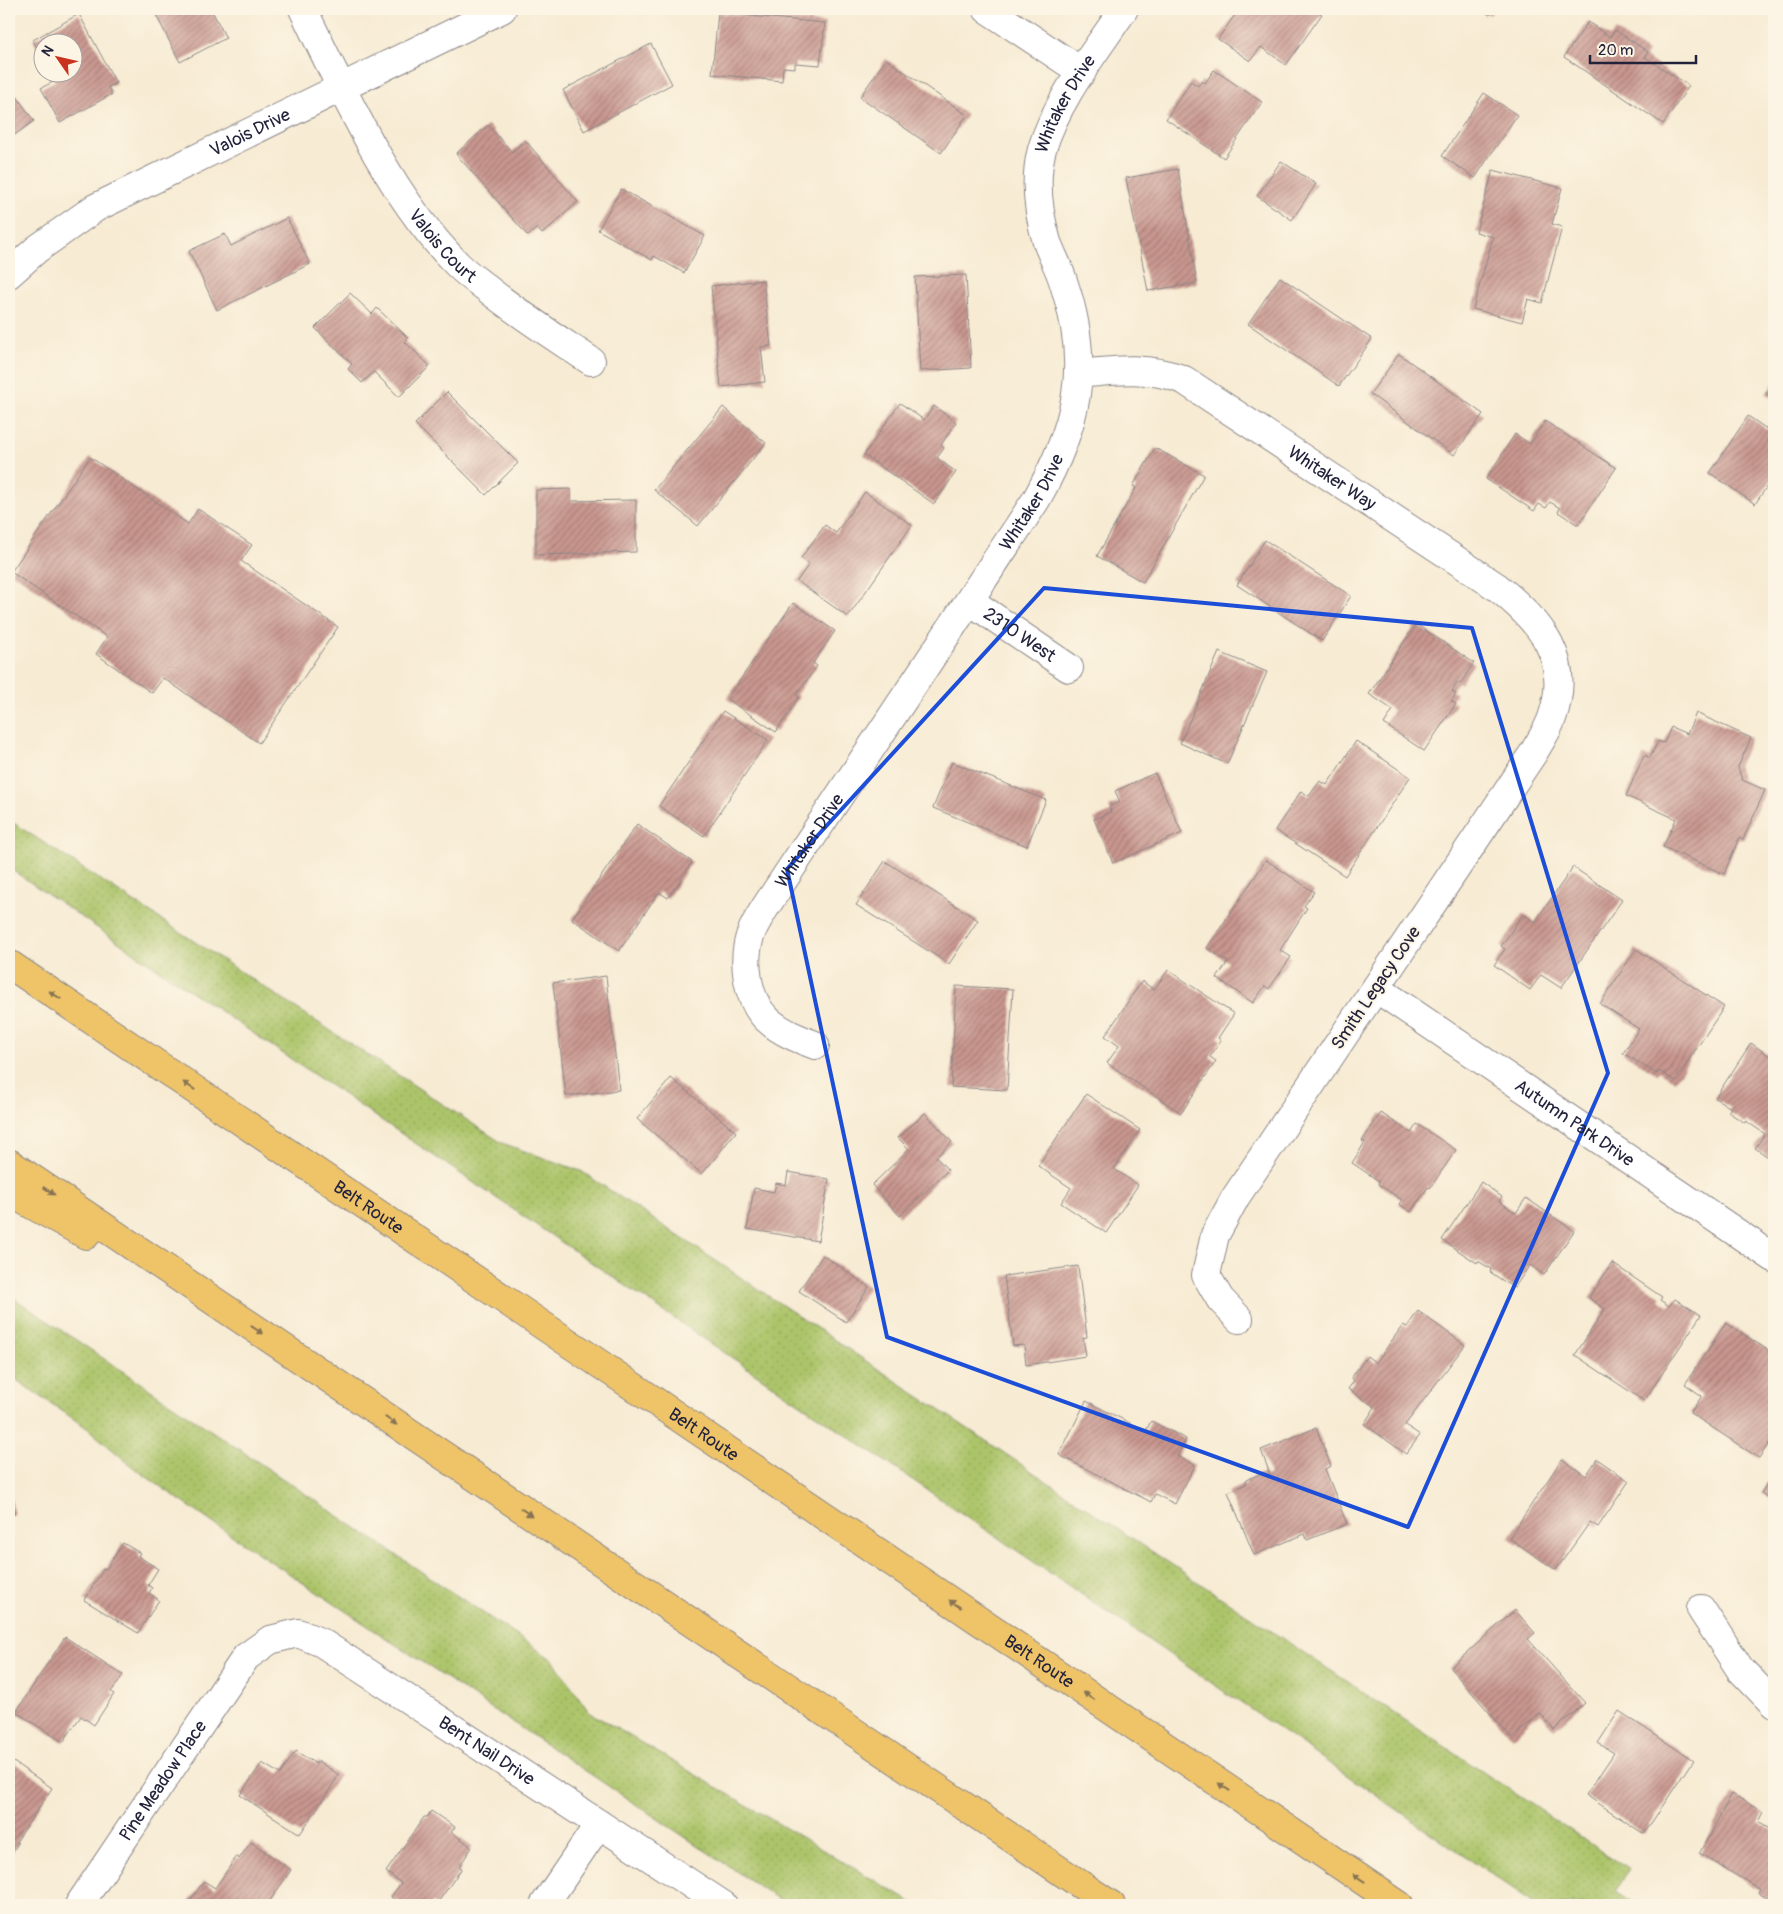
<svg xmlns="http://www.w3.org/2000/svg" width="1783" height="1914" font-family="Pangolin,sans-serif">
  <defs>
    <pattern id="grass-dots" width="8" height="8" patternUnits="userSpaceOnUse" patternTransform="scale(1.25)"><rect width="8" height="8" fill="#acc469"/><path d="M2 2h.1M6 6h.1" fill="none" stroke="#94a85c" stroke-width="1.8" stroke-linecap="round"/></pattern>
    <pattern id="building-hatch" width="6" height="6" patternUnits="userSpaceOnUse" patternTransform="scale(1.25)"><rect width="6" height="6" fill="#c9978f"/><path d="M-1 1l2-2M0 6l6-6M5 7l2-2" fill="none" stroke="#a37b76"/></pattern>
  </defs>
  <rect width="100%" height="100%" fill="#fcf5e5"/>
  <filter id="ink" filterUnits="userSpaceOnUse"><feTurbulence type="fractalNoise" baseFrequency=".02" numOctaves="2"/><feDisplacementMap in="SourceGraphic" scale="10" xChannelSelector="R" yChannelSelector="G"/><feConvolveMatrix kernelMatrix="1 2 1 2 8 2 1 2 1" color-interpolation-filters="sRGB"/></filter>
  <filter id="wash" filterUnits="userSpaceOnUse"><feTurbulence type="fractalNoise" baseFrequency=".0096" numOctaves="4" result="noise"/><feDisplacementMap in="SourceGraphic" scale="20" xChannelSelector="R" yChannelSelector="G"/><feGaussianBlur stdDeviation="1.12" result="paint"/><feColorMatrix in="noise" values="0 0 0 0 0 0 0 0 0 0 0 0 0 0 0 0 0 1.4 0 .05"/><feComposite in="paint" operator="in"/></filter>
  <g filter="url(#wash)">
    <rect width="100%" height="100%" fill="#f7ebd3"/>
    <path fill="url(#grass-dots)" stroke="#677352" d="M9 820 502 1143 581 1171 1630 1870 1615 1890 1638 1905H1537L1109 1613 9 868Z
      M9 1295 553 1660 589 1712 891 1890 915 1905H787L213 1523 134 1468 87 1428 9 1375Z"/>
    <g id="blocks">
      <path fill="url(#building-hatch)" d="M153 9H211L226 38 180 62Z
        M1239 9H1314L1322 14 1286 65 1261 47 1250 61 1218 39Z
        M1480 9H1494L1490 15Z
        M718 13 825 23 820 65 795 63V68L783 67 782 81 712 74Z
        M79 14 116 83 108 87 112 94 60 123 41 88 55 81 51 72H72V42H42V58L33 40Z
        M1588 22 1610 37 1615 30 1648 52 1645 57 1689 86 1663 124 1564 57Z
        M651 44 672 84 584 131 563 90Z
        M886 59 967 115 941 153 860 97Z
        M1214 70 1262 102 1224 158 1166 119 1191 81 1198 86 1202 81 1205 83Z
        M9 85 34 121 9 139Z
        M1484 93 1517 115 1475 178 1442 156Z
        M488 125 512 152 525 140 578 202 542 234 537 228 528 236 456 154Z
        M1281 161 1316 184 1292 220 1257 196Z
        M1178 169 1197 283 1148 291 1126 178Z
        M1493 170 1562 188 1552 224 1562 227 1542 303 1528 299 1522 322 1473 309 1493 237 1476 232Z
        M621 189 705 236 684 273 654 256 652 260 598 230Z
        M287 218 310 264 217 310 189 251 225 234 231 246Z
        M966 275 971 368 920 371 915 277Z
        M1280 277 1372 339 1339 386 1248 324Z
        M763 280 771 346 761 347 765 382 721 387 711 286Z
        M350 293 372 314 377 308 408 338 405 342 430 366 399 397 374 372 362 383 348 369 352 364 315 328Z
        M1399 354 1483 414 1454 455 1370 394Z
        M1774 382V399L1766 394Z
        M447 392 518 463 486 495 415 424Z
        M900 403 924 420 934 406 956 422 941 445 944 448 937 458 956 472 934 504 864 455Z
        M723 407 766 443 698 526 654 490Z
        M1748 416 1774 434V476L1755 504 1710 473Z
        M1545 421 1616 468 1578 525 1558 512 1560 508 1550 502 1546 508 1539 504 1534 511 1486 479 1515 434 1530 444Z
        M1155 448 1204 475 1143 582 1097 556 1136 488 1133 486Z
        M90 457 188 524 198 509 252 545 241 561 338 627 259 743 163 678 152 693 96 654 107 637 11 572Z
        M571 489V501L636 500V552L536 555V490Z
        M865 492 912 525 848 617 797 581 809 564 801 558 825 525 836 533Z
        M1265 540 1351 596 1322 641 1237 585Z
        M793 603 835 631 813 663 817 666 796 695 799 697 776 732 727 699Z
        M1416 624 1474 663 1460 684 1458 682 1452 691 1456 694 1451 701 1456 704 1424 751 1384 724 1393 710 1369 694Z
        M1219 652 1267 672 1227 764 1180 743Z
        M723 711 768 740 704 836 659 806Z
        M1696 713 1751 738 1738 767 1742 780 1765 790 1743 840 1739 838 1724 874 1663 847 1676 819 1626 796 1644 755 1650 758 1658 741 1664 743 1671 727 1687 734Z
        M1356 741 1410 777 1345 876 1275 830 1301 791 1309 796 1320 781 1327 785Z
        M952 762 1046 800 1027 846 933 808Z
        M1155 773 1182 833 1113 863 1094 819 1111 812 1109 807 1120 802 1115 791Z
        M637 824 692 862 668 898 659 892 619 951 572 919Z
        M1266 860 1314 892 1304 906 1307 908 1280 950 1291 957 1269 989 1265 986 1253 1003 1217 978 1228 962 1207 948Z
        M885 861 978 920 949 964 856 905Z
        M1573 867 1622 900 1561 988 1541 975 1530 990 1494 965 1505 949 1501 946 1523 914 1535 922Z
        M1636 949 1724 1007 1675 1081 1659 1071 1657 1074 1623 1053 1639 1029 1600 1004Z
        M1168 970 1234 1014 1218 1038 1221 1040 1210 1057 1216 1061 1181 1113 1107 1063 1119 1046 1105 1036 1142 981 1154 990Z
        M606 976 619 1090 566 1096 553 983Z
        M956 986 1013 989 1007 1090 951 1087Z
        M1751 1043 1774 1059V1161L1755 1148 1765 1134 1746 1121 1745 1123 1728 1112 1731 1108 1715 1098Z
        M671 1078 736 1132 702 1174 637 1119Z
        M1086 1094 1140 1130 1114 1169 1138 1185 1106 1233 1061 1203 1071 1188 1038 1166Z
        M925 1113 952 1142 936 1157 948 1170 900 1216 872 1185 909 1149 898 1138Z
        M1381 1113 1411 1133 1417 1124 1456 1150 1430 1188 1428 1187 1411 1212 1399 1204 1402 1200 1378 1184 1379 1181 1352 1163 1365 1142 1362 1141Z
        M788 1172 829 1179 818 1241 747 1229 754 1188 774 1192 776 1183 786 1185Z
        M1481 1182 1502 1197 1499 1201 1516 1213 1526 1198 1574 1231 1544 1275 1530 1265 1514 1288 1490 1272 1491 1269 1478 1261 1477 1263 1442 1240Z
        M823 1255 869 1287 846 1322 799 1291Z
        M1612 1263 1662 1297 1660 1300 1669 1306 1675 1299 1701 1315 1644 1401 1575 1355 1605 1309 1589 1298Z
        M1078 1266 1087 1337 1083 1338 1086 1356 1026 1365 1024 1345 1013 1346 1004 1276Z
        M1418 1311 1465 1345 1405 1425 1420 1435 1406 1454 1364 1424 1375 1407 1348 1389 1354 1381 1351 1378 1367 1356 1376 1363 1403 1325 1407 1327Z
        M1726 1323 1774 1354V1436L1759 1458 1690 1413 1702 1396 1685 1384Z
        M1086 1401 1146 1431 1151 1421 1186 1439 1177 1456 1195 1465 1175 1504 1155 1494 1151 1502 1059 1455Z
        M1316 1428 1331 1466 1325 1469 1347 1524 1307 1540 1305 1534 1254 1555 1228 1492 1246 1484V1480L1264 1472 1266 1476 1270 1474 1261 1450Z
        M1562 1459 1586 1476 1597 1459 1629 1481 1598 1527 1590 1522 1556 1570 1509 1538Z
        M1774 1472V1502L1761 1493Z
        M9 1493 15 1514 9 1515Z
        M123 1543 140 1553 138 1556 158 1569 148 1585 152 1588 149 1593 159 1600 138 1633 84 1600 104 1568 106 1569Z
        M1515 1610 1535 1633 1528 1639 1585 1703 1554 1730 1540 1713 1512 1738 1450 1668Z
        M65 1637 123 1675 111 1692 114 1694 94 1725 81 1716 63 1742 16 1712Z
        M1619 1711 1693 1760 1644 1834 1586 1795 1614 1753 1598 1743Z
        M296 1751 316 1764 318 1761 339 1775 300 1834 240 1795 262 1763 280 1774Z
        M9 1759 52 1788 16 1842 18 1843 9 1858Z
        M1732 1794 1764 1812 1759 1822 1774 1831V1901L1758 1892 1760 1889 1699 1854Z
        M431 1811 455 1827 451 1832 472 1847 459 1867 462 1868 436 1905 432 1902 430 1905H403L391 1897 401 1883 386 1872 424 1817H427Z
        M251 1842 291 1870 267 1905H187L204 1881 215 1888 237 1856 239 1859Z"/>
    </g>
  </g>
  <g filter="url(#ink)">
    <use href="#blocks" fill-opacity="0" stroke="#8c8687" stroke-width="1"/>
    <g fill="none" stroke-linecap="round" stroke-linejoin="round">
      <defs>
        <g id="minor">
          <path id="s1" d="M303 9C344 94 391 198 458 265 466 273 476 280 485 287 518 314 555 337 591 361"/>
          <path d="M987 9 1082 72"/>
          <path id="s2" d="M9 274 37 249 95 208 502 9"/>
          <path id="s3" d="M1079 374C1116 370 1149 366 1184 380L1497 587C1541 622 1573 659 1552 718 1548 730 1540 741 1534 752L1235 1198 1215 1235 1206 1275 1220 1299 1239 1319"/>
          <path id="s4" d="M970 601 1069 668"/>
          <path id="s5" d="M1376 988 1774 1258"/>
          <path id="s6" d="M815 1045C799 1039 781 1032 768 1020 746 1000 741 957 752 931 759 915 769 902 778 888L1036 500C1077 427 1092 366 1064 284 1060 269 1052 256 1047 242 1038 212 1034 179 1042 149 1057 99 1096 51 1124 9"/>
          <path d="M1701 1609 1740 1669 1774 1704"/>
          <path id="s7" d="M79 1905 246 1657 270 1640 298 1633 322 1643 723 1905"/>
          <path d="M544 1905 599 1824"/>
        </g>
        <g id="highway">
          <path id="s8" d="M9 964 1399 1905"/>
          <path d="M9 1163 1111 1905"/>
          <path d="M9 1192 86 1235"/>
        </g>
      </defs>
      <use href="#minor" stroke="#8c8687" stroke-width="30"/>
      <use href="#highway" stroke="#8c8687" stroke-width="30"/>
      <use href="#minor" stroke="#fff" stroke-width="28"/>
      <use href="#highway" stroke="#efc469" stroke-width="28"/>
    </g>
    <defs><path id="oneway-solid" d="M-6-.8H1V-3.2L6.5 0L1 3.2V.8H-6Z" transform="scale(1.25)"/></defs>
    <g fill="#887352">
      <use href="#oneway-solid" transform="translate(55 995) rotate(-146)"/>
      <use href="#oneway-solid" transform="translate(189 1086) rotate(-146)"/>
      <use href="#oneway-solid" transform="translate(49 1191) rotate(34)"/>
      <use href="#oneway-solid" transform="translate(257 1330) rotate(34)"/>
      <use href="#oneway-solid" transform="translate(391 1421) rotate(34)"/>
      <use href="#oneway-solid" transform="translate(526 1512) rotate(34)"/>
      <use href="#oneway-solid" transform="translate(955 1604) rotate(-146)"/>
      <use href="#oneway-solid" transform="translate(1089 1696) rotate(-146)"/>
      <use href="#oneway-solid" transform="translate(1224 1787) rotate(-146)"/>
      <use href="#oneway-solid" transform="translate(1359 1878) rotate(-146)"/>
    </g>
  </g>
  <path fill="none" stroke="#1d4ed8" stroke-width="4" stroke-linejoin="round" d="M1044 588 1472 628 1608 1073 1408 1527 887 1337 787 869Z"/>
  <g text-anchor="middle" dominant-baseline="central" stroke-width="4" stroke-linejoin="round" paint-order="stroke">
    <g font-size="18" fill="#22223b" stroke="#fcf5e5">
      <text stroke="none"><textPath href="#s6" startOffset="1081">Whitaker Drive</textPath></text>
      <text stroke="none"><textPath href="#s2" startOffset="281">Valois Drive</textPath></text>
      <text stroke="none"><textPath href="#s1" startOffset="276">Valois Court</textPath></text>
      <text stroke="none"><textPath href="#s3" startOffset="284">Whitaker Way</textPath></text>
      <text stroke="none"><textPath href="#s6" startOffset="661">Whitaker Drive</textPath></text>
      <text stroke="none"><textPath href="#s4" startOffset="60">2310 West</textPath></text>
      <text stroke="none"><textPath href="#s6" startOffset="256">Whitaker Drive</textPath></text>
      <text transform="translate(1376 988) rotate(-56)">Smith Legacy Cove</text>
      <text stroke="none"><textPath href="#s5" startOffset="240">Autumn Park Drive</textPath></text>
      <text stroke="none"><textPath href="#s8" startOffset="434">Belt Route</textPath></text>
      <text stroke="none"><textPath href="#s8" startOffset="839">Belt Route</textPath></text>
      <text stroke="none"><textPath href="#s8" startOffset="1244">Belt Route</textPath></text>
      <text stroke="none"><textPath href="#s7" startOffset="580">Bent Nail Drive</textPath></text>
      <text stroke="none"><textPath href="#s7" startOffset="150">Pine Meadow Place</textPath></text>
    </g>
  </g>
  <rect width="1783" height="1914" fill="none" stroke="#fcf5e5" stroke-width="30"/>
  <g transform="translate(58 58) rotate(304)"><circle r="24" fill="#fcf5e5" stroke="#a5a1a1"/>
  <path d="M0-4L9 19L0 12L-9 19Z" fill="#c8321e"/>
  <text y="-8" font-size="14" font-weight="bold" text-anchor="middle" fill="#22223b">N</text>
  </g>
  <path d="M1590 55v8h106v-8" fill="none" stroke="#22223b" stroke-width="2.5"/>
  <text x="1598" y="55" font-size="15" fill="#22223b" stroke="#fcf5e5" stroke-width="4" paint-order="stroke">20 m</text>
</svg>
